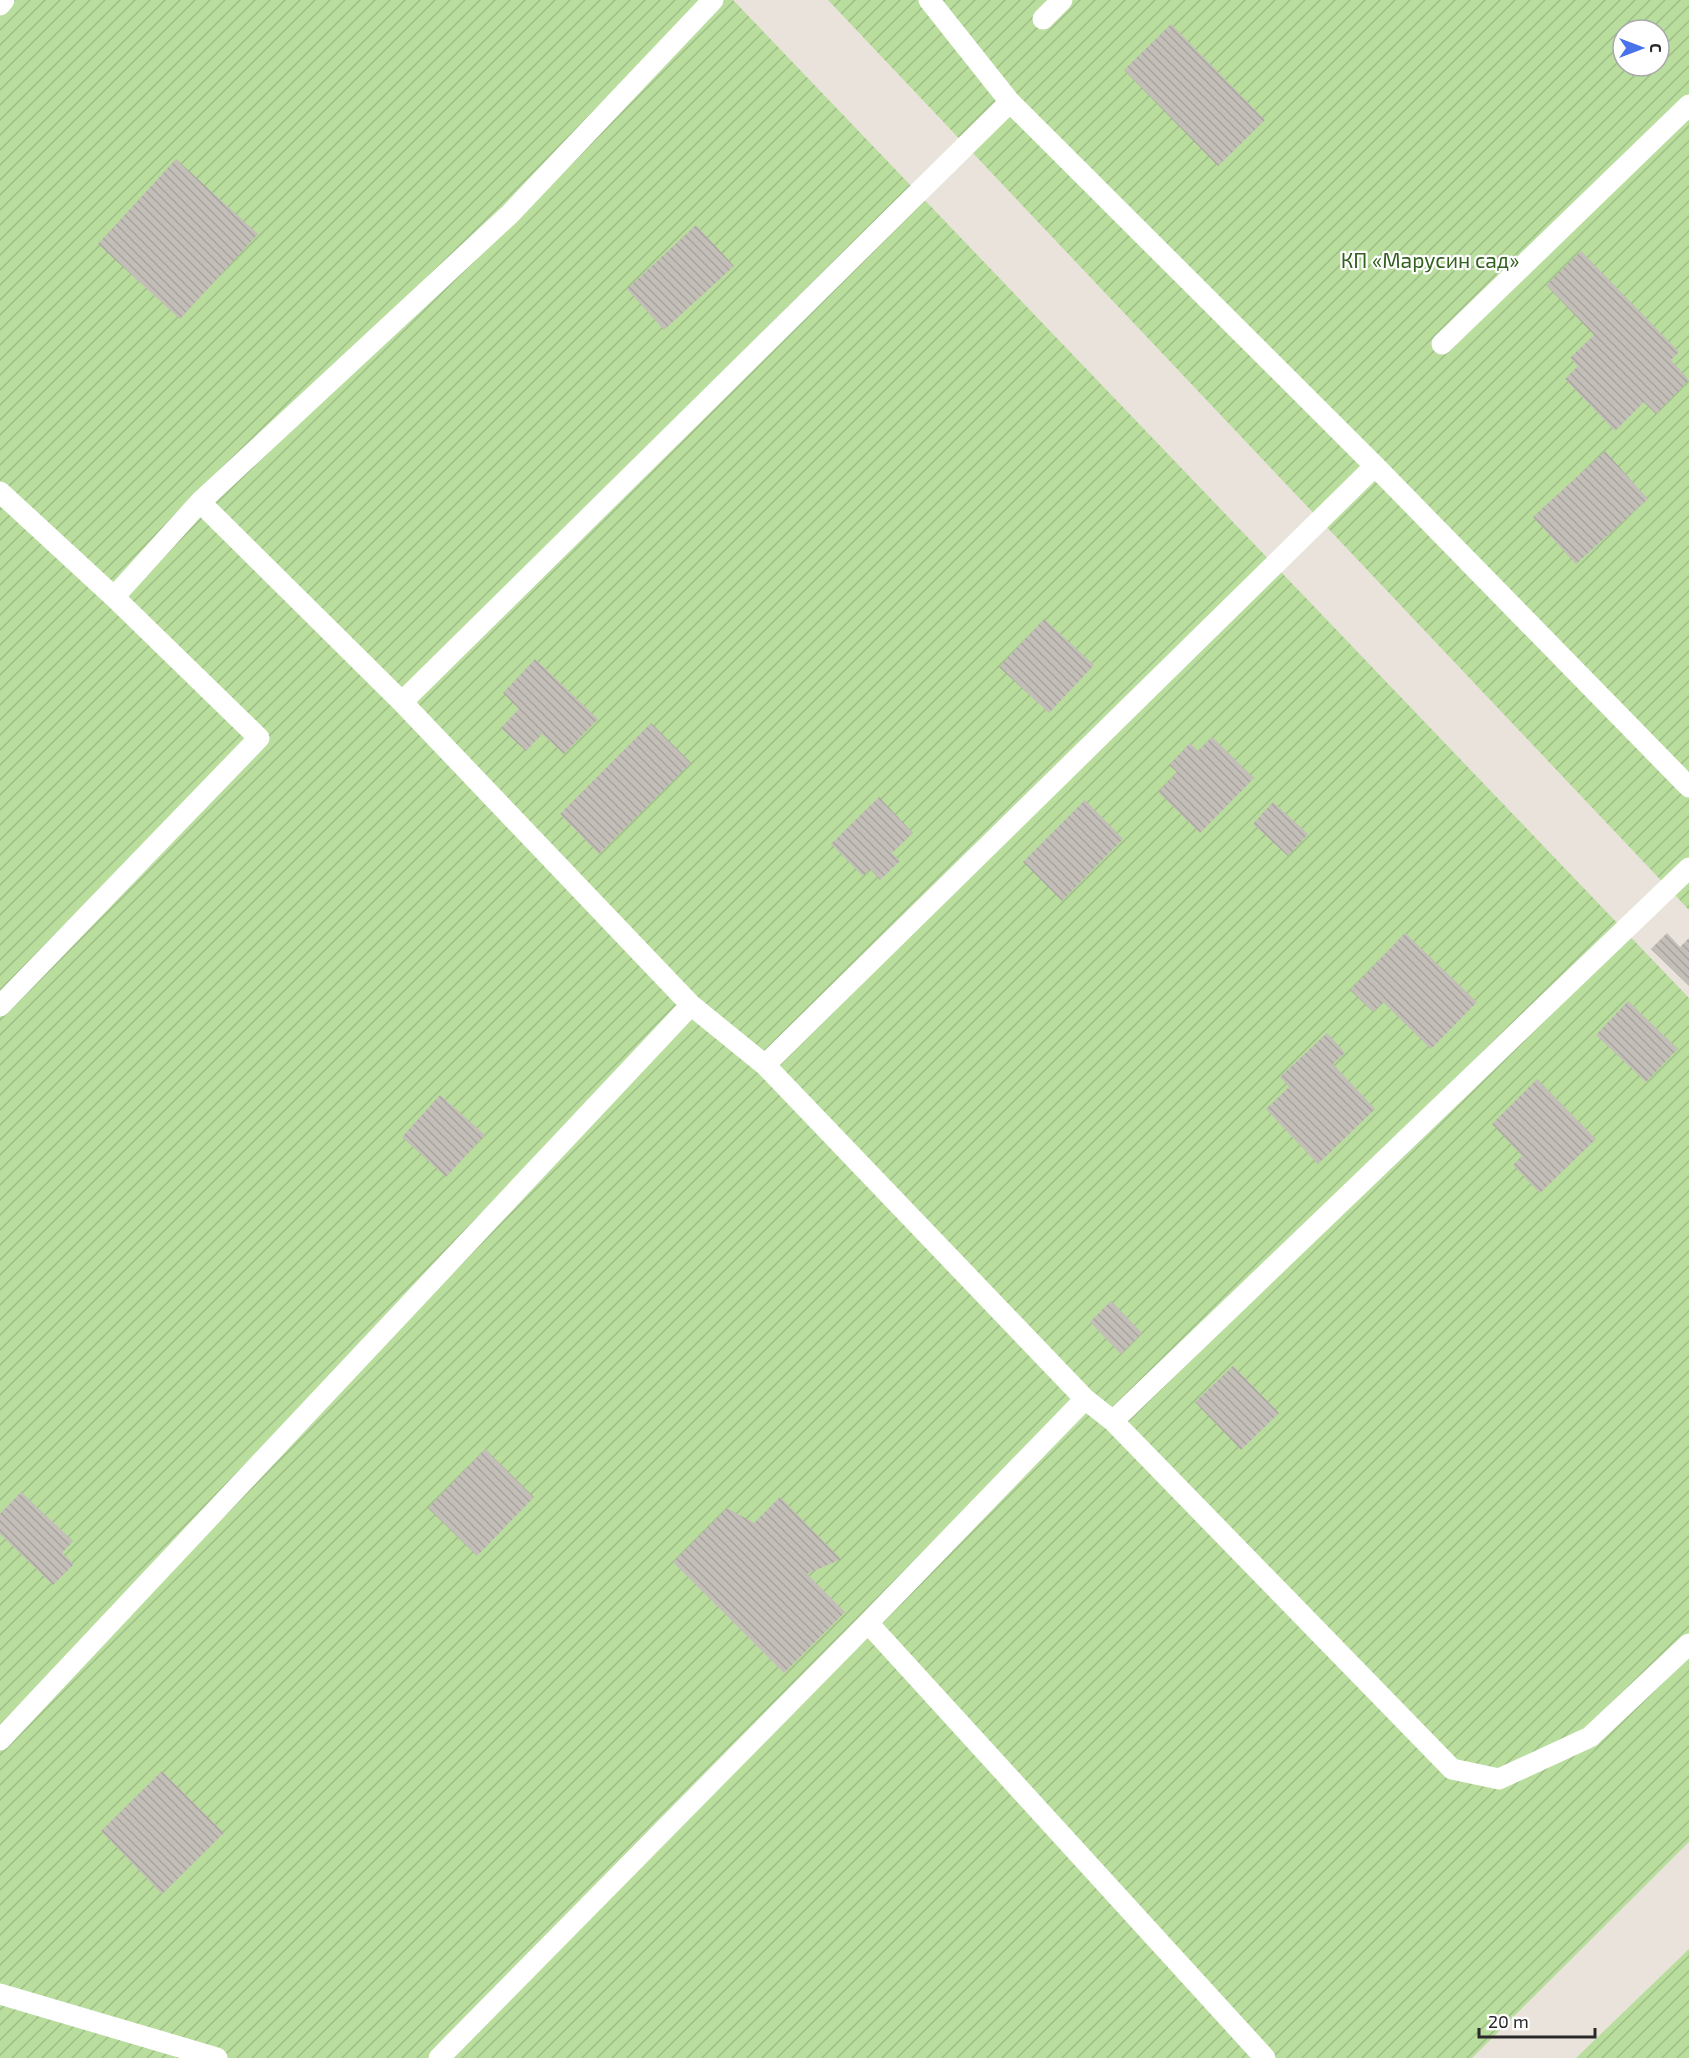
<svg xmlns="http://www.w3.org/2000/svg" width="1689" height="2058" font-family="'Exo 2',sans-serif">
  <defs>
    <pattern id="garden-furrows" width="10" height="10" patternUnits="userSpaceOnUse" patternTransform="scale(1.5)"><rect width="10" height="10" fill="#b8dd9d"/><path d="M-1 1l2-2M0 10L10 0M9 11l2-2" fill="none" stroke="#9ebe87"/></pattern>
    <pattern id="building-back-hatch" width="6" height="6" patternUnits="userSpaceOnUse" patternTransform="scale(1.5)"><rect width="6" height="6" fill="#c3beb8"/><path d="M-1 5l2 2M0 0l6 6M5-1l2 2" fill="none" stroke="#a8a39e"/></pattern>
  </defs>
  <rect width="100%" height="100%" fill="#eae3dc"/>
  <path fill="url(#garden-furrows)" fill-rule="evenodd" d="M0 0H733L1689 998V1842L1472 2058H0Z
    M828 0H1689V910ZM1623 30H1659V66H1623Z
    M1689 1949V2058H1576Z"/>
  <path fill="url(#building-back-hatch)" d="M1171 24 1265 120 1218 166 1124 70Z
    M176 159 258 234 180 319 98 244Z
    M696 225 734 266 664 330 627 289Z
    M1581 251 1679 352 1671 360 1689 380 1656 414 1644 402 1615 431 1565 379 1578 366 1570 358 1594 335 1546 285Z
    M1605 451 1648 499 1576 564 1533 517Z
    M1044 619 1094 665 1049 713 999 667Z
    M535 659 598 719 564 754 542 734 526 751 501 728 519 709 503 693Z
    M651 723 691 763 599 854 560 814Z
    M1212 737 1254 778 1200 833 1158 792 1177 772 1169 765 1190 743 1198 751Z
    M879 797 913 833 892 853 900 861 880 880 870 869 863 876 831 844Z
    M1085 800 1123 839 1062 901 1023 862Z
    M1273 802 1308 834 1288 856 1253 824Z
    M1405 933 1477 1002 1431 1049 1383 1002 1373 1012 1350 990Z
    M1667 933 1680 947 1689 938V986L1651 949Z
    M1628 1001 1678 1049 1646 1082 1596 1035Z
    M1327 1033 1345 1053 1333 1064 1375 1109 1318 1164 1266 1109 1289 1087 1280 1077Z
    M1537 1079 1596 1139 1540 1193 1513 1165 1522 1156 1492 1124Z
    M440 1095 485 1135 446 1177 402 1137Z
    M1111 1301 1142 1333 1121 1354 1090 1322Z
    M1233 1366 1279 1413 1241 1450 1195 1402Z
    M485 1449 534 1497 477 1556 428 1508Z
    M21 1492 73 1541 62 1553 74 1564 53 1585 0 1534V1514Z
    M780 1497 841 1559 807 1574 845 1612 784 1673 673 1562 727 1508 754 1523Z
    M162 1771 224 1833 162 1894 101 1831Z"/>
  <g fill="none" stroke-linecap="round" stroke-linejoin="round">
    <path stroke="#fff" stroke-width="21" d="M929 0 1010 102 1375 466 1689 787
      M0 5 4 0
      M1043 19 1062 0
      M1442 344 1689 105
      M0 492 114 597 259 738 0 1006
      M200 502 402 702 691 1005 765 1065 1085 1399 1113 1421 1452 1769 1499 1779 1590 1737 1689 1644
      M114 597 200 502 510 214 713 0
      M402 702 1010 102
      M765 1065 1375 466
      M1113 1421 1689 868
      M868 1623 1265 2058
      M0 1740 691 1005
      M0 1994 217 2058
      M439 2058 868 1623 1085 1399"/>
  </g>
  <g text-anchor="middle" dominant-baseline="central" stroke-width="4.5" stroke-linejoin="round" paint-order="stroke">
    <g font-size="21" fill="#32601f" stroke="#fff">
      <text x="1430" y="259">КП «Марусин сад»</text>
    </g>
  </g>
  <g transform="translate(1641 48) rotate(90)"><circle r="28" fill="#ffffff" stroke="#a9a9a9" stroke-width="1.5"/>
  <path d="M0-4.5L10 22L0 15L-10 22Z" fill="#4973eb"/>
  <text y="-9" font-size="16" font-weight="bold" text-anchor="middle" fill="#292929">С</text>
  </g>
  <path d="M1479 2028v9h116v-9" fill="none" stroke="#292929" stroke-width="3"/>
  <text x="1488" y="2028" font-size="18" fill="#292929" stroke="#ffffff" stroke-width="4.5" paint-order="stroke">20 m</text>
</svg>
